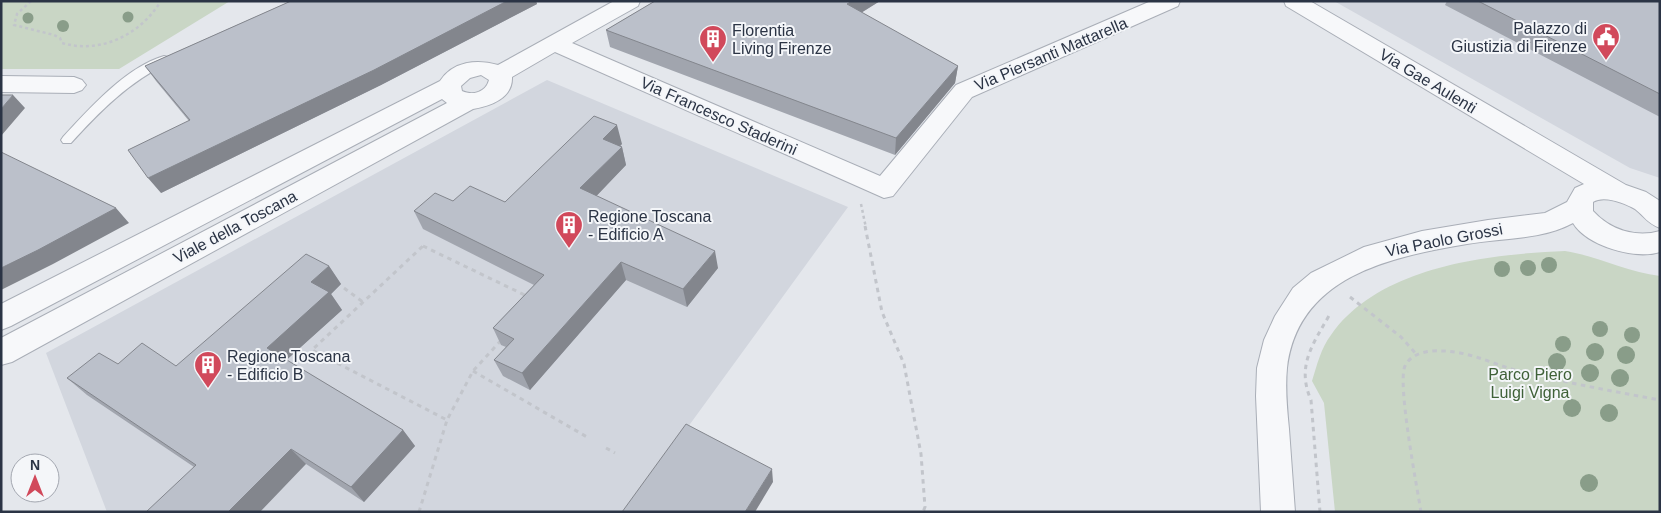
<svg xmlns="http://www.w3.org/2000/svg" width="1661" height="513" font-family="Helvetica,sans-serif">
  <rect width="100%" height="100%" fill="#e4e7ec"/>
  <path fill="#d2d6de" d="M1334 1H1660V178L1630 168Z
    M547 80 848 207 626 512H107L46 353Z"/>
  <path fill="#c9d6c5" d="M1 1H230L119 69H1Z
    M1565 251C1598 256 1626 272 1660 276V512H1335L1324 403 1312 381C1317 365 1321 348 1331 335 1378 267 1488 254 1565 251Z"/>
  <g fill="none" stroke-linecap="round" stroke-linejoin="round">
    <defs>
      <path id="service" d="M164 56 168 57 170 60 168 63C129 82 100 111 71 143H63L61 140 63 137C89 109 126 67 164 56Z"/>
      <path id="minor" d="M614 1H640L638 6 572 43 880 176 956 85 1151 1H1180L1178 6 972 97 893 196 884 198 555 52 512 77C513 98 491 106 473 109L12 362 1 365V338L447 103 442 99 11 326 1 330V304L440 81C453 61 477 59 498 65ZM481 75 489 80C486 92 473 96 462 91L461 86 470 78Z
        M1284 1H1310L1626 185 1646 192 1660 201V228C1648 224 1644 216 1635 209 1624 203 1604 195 1593 202V211C1610 230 1636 238 1660 231V252C1635 260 1587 246 1573 223 1542 240 1502 238 1467 244 1390 257 1298 276 1287 368 1285 388 1287 409 1289 429 1291 456 1293 484 1295 512H1261L1256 396 1257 368 1264 340 1275 316 1293 288 1311 273 1364 247 1422 231 1488 220 1545 213 1567 202 1575 188 1584 184 1286 6Z
        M1 76 74 77 82 80 86 85 82 90 74 93 1 92Z"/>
    </defs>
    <use href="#service" stroke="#a9aeb7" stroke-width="2"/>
    <use href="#minor" stroke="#a9aeb7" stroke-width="2"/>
    <path stroke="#c2c5cb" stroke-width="2.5" stroke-dasharray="3 3" stroke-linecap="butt" d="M31 1 17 14 14 25 54 35 60 38 62 43C99 54 138 36 159 4L158 1
      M861 204 866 228"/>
    <path stroke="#c2c5cb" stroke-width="3" stroke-dasharray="4.5 4.5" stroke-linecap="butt" d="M865 226 882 312 904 364 921 454 925 507 923 512
      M423 246 537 301 473 371 447 420 312 350Z
      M344 288 363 302
      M1350 297 1401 337 1417 355
      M473 371 587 437
      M606 448 615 453
      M419 512 447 420
      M1320 512 1311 400C1296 366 1313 344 1330 314
      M1421 512C1417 487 1397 383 1405 366 1411 353 1429 350 1442 351 1467 351 1491 363 1515 370 1563 382 1611 391 1660 400"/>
    <use href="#service" fill="#f7f8fa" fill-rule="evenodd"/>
    <use href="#minor" fill="#f7f8fa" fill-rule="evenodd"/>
  </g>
  <g fill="#899d89">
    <circle cx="128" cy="17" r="5.5"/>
    <circle cx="28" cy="18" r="5.5"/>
    <circle cx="63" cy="26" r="6"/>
    <circle cx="1549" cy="265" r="8"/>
    <circle cx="1528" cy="268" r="8"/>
    <circle cx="1502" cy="269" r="8"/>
    <circle cx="1600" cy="329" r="8"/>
    <circle cx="1632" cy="335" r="8"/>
    <circle cx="1563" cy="344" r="8"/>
    <circle cx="1595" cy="352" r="9"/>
    <circle cx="1626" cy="355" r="9"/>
    <circle cx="1557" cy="362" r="9"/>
    <circle cx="1590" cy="373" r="9"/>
    <circle cx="1620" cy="378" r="9"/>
    <circle cx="1572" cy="408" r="9"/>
    <circle cx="1609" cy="413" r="9"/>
    <circle cx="1589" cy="483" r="9"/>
  </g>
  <path fill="#a1a5ae" d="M291 1H536L537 4 381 85 161 193 189 121 156 81 145 66Z
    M655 1H880L861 13 958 66 955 83 895 155 610 47 606 30Z
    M1447 1H1660V117L1445 5Z
    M622 144 620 146 622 147 626 165 596 196 718 268 687 307 626 280 530 390 503 376 494 360 506 347 501 345 493 328 534 285 423 229 414 211 453 201 505 202Z
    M329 266 341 284 331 294 342 310 286 360 403 430 415 446 364 502 306 464 194 467 87 395 67 378 118 364 176 366Z"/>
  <path fill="#83868d" d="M507 1H536L537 4 381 85 161 193 148 178Z
    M852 1H880L846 22 847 4Z
    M958 66 955 83 895 155 896 138Z
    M13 95 25 108 1 136V109Z
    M617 125 622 144 608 158 603 139Z
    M622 147 626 165 586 207 580 188Z
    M116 208 129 223 53 264 1 290V268Z
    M715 251 718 268 687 307 683 289Z
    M621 262 626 280 530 390 522 373Z
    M329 266 341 284 331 294 342 310 281 365 267 348 311 282Z
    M403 430 415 446 364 502 351 487Z
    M291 449 306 464 260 512H228Z
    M772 469 773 482 755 512H745Z"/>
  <path fill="#bbc0ca" stroke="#83868d" d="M291 1H507L374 70 148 178 128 150 190 120 145 66Z
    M655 1H852L847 4 958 66 896 138 606 30Z
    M1478 1H1660V94Z
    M1 95H13L1 109Z
    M594 116 617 125 603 139 622 147 580 188 715 251 683 289 621 262 522 373 494 360 514 339 493 328 544 275 414 211 435 193 453 201 470 186 505 202Z
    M1 152 116 208 38 250 1 268Z
    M306 254 329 266 311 282 329 292 267 348 403 430 351 487 291 449 228 512H146L196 465 67 378 99 353 118 364 142 343 176 366Z
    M686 424 772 469 745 512H622Z"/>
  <defs>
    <symbol id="civic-pin" viewBox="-11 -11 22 30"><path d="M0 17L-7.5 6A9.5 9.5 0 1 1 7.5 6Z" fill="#d1495b" stroke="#f4f6f9"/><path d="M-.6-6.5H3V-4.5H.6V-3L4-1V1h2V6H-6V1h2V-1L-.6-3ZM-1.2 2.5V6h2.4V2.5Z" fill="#fff"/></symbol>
    <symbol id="building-pin" viewBox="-11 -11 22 30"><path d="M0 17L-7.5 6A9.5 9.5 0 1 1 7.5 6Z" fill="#d1495b" stroke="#f4f6f9"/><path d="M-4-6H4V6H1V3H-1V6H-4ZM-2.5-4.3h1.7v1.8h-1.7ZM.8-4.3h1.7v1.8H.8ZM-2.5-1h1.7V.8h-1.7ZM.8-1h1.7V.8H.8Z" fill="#fff"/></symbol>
  </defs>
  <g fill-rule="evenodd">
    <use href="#civic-pin" x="1590" y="21" width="32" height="43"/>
    <use href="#building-pin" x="697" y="23" width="32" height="43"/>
    <use href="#building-pin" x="553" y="209" width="32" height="43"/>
    <use href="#building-pin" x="192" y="349" width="32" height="43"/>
  </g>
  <g text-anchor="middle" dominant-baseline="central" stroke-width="4" stroke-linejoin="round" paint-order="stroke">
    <g font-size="16" fill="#2b3445" stroke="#f4f6f9" text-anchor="start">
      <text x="1587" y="28" text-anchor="end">Palazzo di<tspan x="1587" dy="18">Giustizia di Firenze</tspan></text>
      <text x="732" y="30">Florentia<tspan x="732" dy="18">Living Firenze</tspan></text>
      <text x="588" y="216">Regione Toscana<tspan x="588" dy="18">- Edificio A</tspan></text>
      <text x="227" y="356">Regione Toscana<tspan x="227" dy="18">- Edificio B</tspan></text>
    </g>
    <g font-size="16" fill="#2b3445" stroke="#f4f6f9">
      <text transform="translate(1051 54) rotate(-23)">Via Piersanti Mattarella</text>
      <text transform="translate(1428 81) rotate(31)">Via Gae Aulenti</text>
      <text transform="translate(719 116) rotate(24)">Via Francesco Staderini</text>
      <text transform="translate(235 227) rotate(-28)">Viale della Toscana</text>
      <text transform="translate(1444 240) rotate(-11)">Via Paolo Grossi</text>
    </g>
    <g font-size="16" fill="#3f6138" stroke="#f4f6f9">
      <text x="1530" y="374">Parco Piero<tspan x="1530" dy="18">Luigi Vigna</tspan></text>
    </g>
  </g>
  <rect width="1661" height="513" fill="none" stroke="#2b3445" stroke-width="5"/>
  <g transform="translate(35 478)"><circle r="24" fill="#f4f6f9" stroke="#a4a8b1"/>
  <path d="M0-4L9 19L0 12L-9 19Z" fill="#d1495b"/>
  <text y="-8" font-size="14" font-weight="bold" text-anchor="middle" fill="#2b3445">N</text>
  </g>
</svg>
